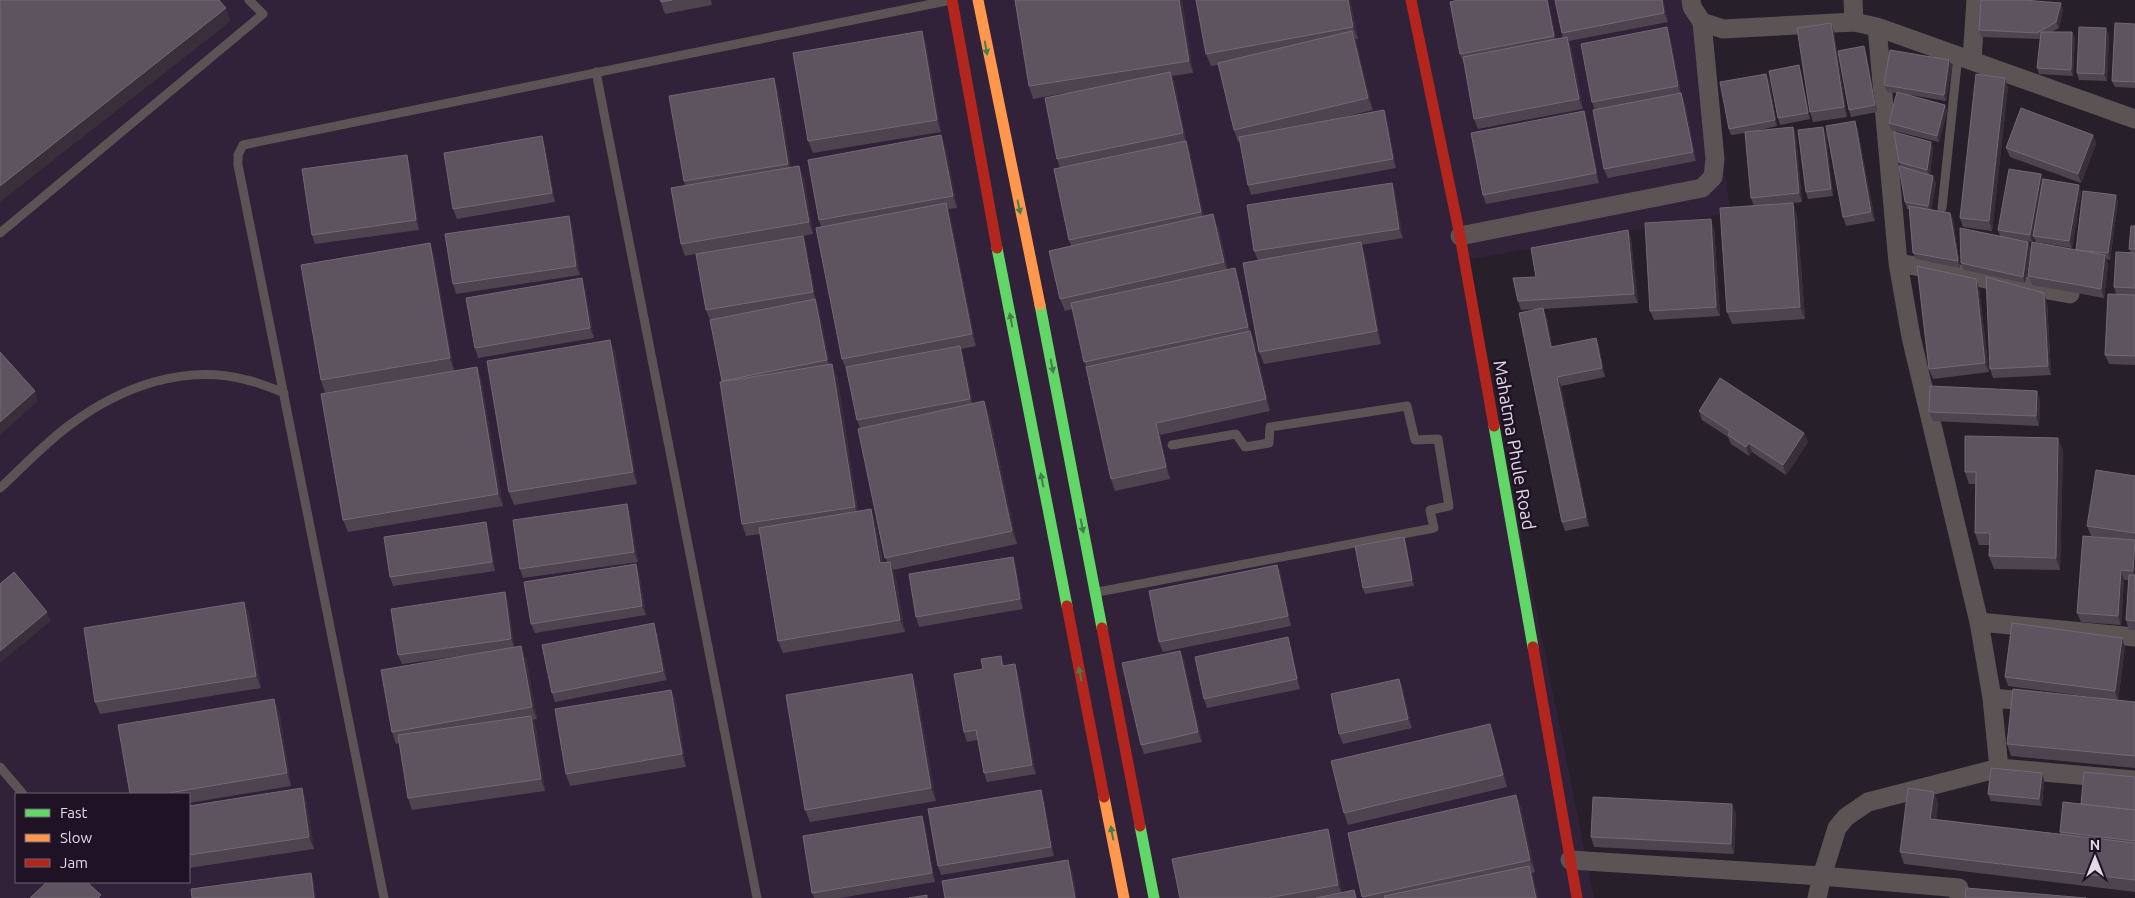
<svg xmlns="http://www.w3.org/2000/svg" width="2135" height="898" font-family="Ubuntu,sans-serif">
  <rect width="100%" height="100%" fill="#27202a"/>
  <path fill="#312139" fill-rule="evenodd" d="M0 0H1697L1731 213 1466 260 1594 898H0ZM16 794H189V882H16Z"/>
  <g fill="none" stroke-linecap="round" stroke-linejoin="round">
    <path stroke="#5b5354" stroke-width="9" d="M596 72 757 898
      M1942 208 1958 55
      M0 233 263 14 249 0
      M0 488C23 467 46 442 71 424 121 387 185 363 247 380 260 383 272 388 284 393
      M1098 592 1434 528 1430 510 1449 506 1438 439 1415 440 1407 406 1270 427 1269 443 1245 447 1236 434 1172 445
      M0 767 23 794
      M384 898 238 165V155L243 145 951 0"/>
    <path stroke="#5b5354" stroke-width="19" d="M1853 0 1854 22
      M1702 22 1723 29 1854 22 1877 27 2135 119
      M1877 27 1898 263 1911 337 1979 622
      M1972 60 1976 0
      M1460 236 1702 188 1713 177 1715 159 1702 22 1692 7 1691 0
      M1898 263 2070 294
      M1992 698 1979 622 2135 637
      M1999 768 1992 698 2038 702
      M1570 860 1822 876 1959 888V898
      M1817 898 1822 876 1837 828 1846 817 1868 802 1999 768 2135 780"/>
    <path stroke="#63d668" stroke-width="11" d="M997 248 1067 606
      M1040 305 1102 628
      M1494 426 1533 647
      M1140 826 1154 898"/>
    <path stroke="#ff974d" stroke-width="11" d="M978 0 1040 305
      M1104 797 1124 898"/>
    <path stroke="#b3261e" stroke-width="11" d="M952 0 997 248
      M1411 0 1460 236 1494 426
      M1067 606 1104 797
      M1102 628 1140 826
      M1533 647 1577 898"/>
  </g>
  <path fill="#4e444f" d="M660 0H711L712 5 665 14Z
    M1182 0 1193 73 1172 76 1175 84 1187 145 1190 153 1204 216 1218 226 1228 270 1235 268 1239 280 1250 331 1255 343 1270 411 1160 435 1170 479 1115 491 1111 479 1073 309 1065 311 1060 299 1071 246 1069 240 1060 168 1057 159 1065 93 1033 99 1029 86Z
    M1350 0 1358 39H1355L1373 110 1327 121 1384 110 1387 120 1396 168 1251 195 1248 185 1240 141 1238 142 1234 130 1218 65 1211 66 1206 54Z
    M1548 0 1556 39 1563 38 1562 33 1663 0 1668 22 1569 41 1571 46 1583 109 1478 129 1474 119 1464 63 1460 54Z
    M2063 9 2059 28 2052 32H2072L2075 38 2073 76 2039 74 2037 68 2040 39 1981 37 1979 30Z
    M2135 24V88L2115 87 2112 81Z
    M1834 32 1847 117 1813 122 1810 112Z
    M2109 35 2107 81 2079 80 2077 73Z
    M1670 37 1681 94 1685 103 1696 161 1608 178 1604 169 1595 110 1592 102Z
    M926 43 941 132 813 153 808 141Z
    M1866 53 1877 112 1851 117 1849 110Z
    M1949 60 1952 66 1946 101 1905 94 1945 105 1947 111 1939 142 1891 130 1889 123 1897 93 1887 92 1884 85Z
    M1801 72 1810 119 1780 125 1778 118Z
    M1769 80 1777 126 1755 131 1793 127 1796 136 1802 202 1793 203 1797 215 1805 319 1732 324 1727 312 1754 206 1751 198 1745 133 1731 135 1729 129Z
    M2008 87 1992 231 1963 227 1960 218Z
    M778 90 791 167 804 178 813 234 803 236 806 245 816 300 819 309 830 365 837 376 858 511 871 509 875 521 883 563 887 562 860 428 857 420 847 371 842 359 821 227 819 220 946 148 957 208 948 209 950 215 976 346 961 349 963 355 973 404 989 413 1017 544 893 570 895 574 905 632 783 653 778 641 760 534 746 536 742 524 722 381 725 317 710 320 706 310 696 254 685 256 681 244 685 185 684 181Z
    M1584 111 1587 121 1599 183 1486 204 1483 195Z
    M1855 121 1858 131 1875 221 1846 226 1843 217Z
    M1826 134 1833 196 1808 199 1806 192Z
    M2093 135 2096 144 2081 183 2010 157 2006 148Z
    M542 136 545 146 555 202 457 219 453 209Z
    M1933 148 1930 175 1936 183 1931 210 1950 213 1953 219 1960 268 1916 259 1913 253 1909 209H1907L1905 202 1900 166 1899 162Z
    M410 164 419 230 315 244 312 235Z
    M2041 174 2043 179 2081 192 2072 248 2036 242 2033 236 2036 220 2032 242 2076 250 2118 201 2110 260 2106 259 2108 264 2104 298 2032 285 2028 276 2032 242 2003 237 2028 242 2031 249 2025 283 1964 270 1961 263 2000 236 1998 230Z
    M1392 183 1395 192 1403 238 1361 245 1365 254 1381 344 1264 364 1259 352 1258 260 1254 251Z
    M569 216 572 225 580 275 456 294 453 284Z
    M2135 226V365L2109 364 2105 355 2116 294 2114 287 2131 253 2129 249Z
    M1714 228 1720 316 1654 320 1650 311Z
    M1628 230 1631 239 1638 303 1543 309 1547 318 1552 347 1596 338 1599 347 1605 377 1561 386 1589 526 1565 531 1562 522 1540 309 1521 310 1518 301 1536 277Z
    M430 243 434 256 454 371 325 393 321 380Z
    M585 288 594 338 478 358 475 348Z
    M1979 288 1989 372 1933 379 1929 369Z
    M2047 302 2051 375 1993 378 1990 369Z
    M610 340 615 352 637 484 514 505 509 492Z
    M477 367 481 379 503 506 348 532 343 520Z
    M2037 391 2040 401 2039 426 1933 421 1929 412Z
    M1699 411 1804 433 1808 442 1786 475 1752 452 1749 456 1731 444 1728 437 1702 420Z
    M2063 450 2060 570 1994 569 1989 556 1990 545H1979L1975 533 1976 484H1969L1965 472Z
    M2135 476V630H2129L2126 620 2129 580H2124L2121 625 2081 622 2077 613 2109 538 2091 536 2087 526Z
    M627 504 630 513 638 562 523 578 520 569Z
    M489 532 495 571 393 586 390 577Z
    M1404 537 1406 544 1414 586 1365 594 1363 588Z
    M1277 565 1281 574 1291 626 1163 652 1159 642Z
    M1016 566 1023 609 919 627 916 617Z
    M639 573 646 615 535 633 531 624Z
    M505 592 508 602 514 647 526 658 537 719 533 720 536 728 545 791 412 810 408 798 400 743 396 744 392 732 475 654 402 664 398 655Z
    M244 602 249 614 261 688 100 714 95 702Z
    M657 633 667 680 555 702 552 693Z
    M1291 647 1300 689 1207 708 1204 699Z
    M2125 647 2118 700 2135 702V768L2011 756 2007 744 2100 698 2008 686 2005 677Z
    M1180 651 1184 660 1202 742 1144 754 1141 745Z
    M1001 656 1004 665 1018 673 1036 774 987 782 984 773 978 740 967 742 964 732 983 669Z
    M1399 679 1403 689 1412 728 1343 744 1339 734Z
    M916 686 936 801 810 822 805 810Z
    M671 690 676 702 686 767 570 786 566 774Z
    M279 711 291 786 189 803V794H130Z
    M1494 736 1507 787 1348 825 1344 813Z
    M2135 777V892L1904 864 1900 852 1934 792 1938 804 1936 819 2060 834V832L2081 804Z
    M2044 780 2042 806 1991 801 1988 794Z
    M1516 795 1521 808 1535 872 1532 873 1538 898H1363L1348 833Z
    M306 800 314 849 189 868V806Z
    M1044 800 1054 856 941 875 938 866Z
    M1736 813 1734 854 1594 847 1591 837Z
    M922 816 925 826 935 882 840 898H814L812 893Z
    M1332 841 1342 893 1357 898H1180Z"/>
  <path fill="#382f3a" d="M1179 0H1182L1193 73 1189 61Z
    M1348 0H1350L1358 39 1353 27Z
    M1547 0H1548L1557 45 1554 36Z
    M1662 0H1663L1668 22 1664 13Z
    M2061 3 2063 9 2059 28 2056 22Z
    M226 8 231 21 0 202V186Z
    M1831 23 1834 32 1847 117 1844 107Z
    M1667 27 1670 37 1681 94 1685 103 1696 161 1693 152 1682 95 1678 86Z
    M2106 28 2109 35 2107 81 2104 74Z
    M922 31 926 43 941 132 937 120Z
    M1352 31 1357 43 1373 110 1368 98Z
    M2072 32 2075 38 2073 76 2071 70Z
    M1567 37 1571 46 1583 109 1579 99Z
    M1864 46 1866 53 1877 112 1875 105Z
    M1949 60 1952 66 1946 101 1944 95Z
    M1799 65 1801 72 1810 119 1808 113Z
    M1170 72 1175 84 1187 145 1190 153 1206 224 1201 212 1186 142 1183 133Z
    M1766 74 1769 80 1777 126 1775 120Z
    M774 78 778 90 793 176 788 164Z
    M2005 78 2008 87 1992 231 1989 221Z
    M1945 105 1947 111 1939 142 1937 136Z
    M1384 110 1387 120 1396 168 1393 159Z
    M1584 111 1587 121 1599 183 1596 173Z
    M1855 121 1858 131 1875 221 1871 212Z
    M1793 127 1796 136 1802 202 1799 193Z
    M1823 127 1826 134 1833 196 1831 189Z
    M941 135 946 148 957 208 953 196Z
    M2093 135 2096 144 2081 183 2078 174Z
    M542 136 545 146 555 202 552 193Z
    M1931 142 1933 148 1930 176 1927 170Z
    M407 155 410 164 419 230 416 220Z
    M799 166 804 178 813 234 809 222Z
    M2041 174 2043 180 2032 242 2030 235Z
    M1933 176 1936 183 1931 213 1928 206Z
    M1392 183 1395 192 1403 238 1399 229Z
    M2079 185 2081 192 2072 248 2069 241Z
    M2116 195 2118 201 2110 260 2108 253Z
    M946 203 950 215 976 346 972 334Z
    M1793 203 1797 215 1805 319 1800 307Z
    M1950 213 1953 219 1960 268 1958 261Z
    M1213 214 1218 226 1229 275 1224 262Z
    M569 216 572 225 580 275 576 266Z
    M1711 219 1714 228 1720 316 1716 307Z
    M1628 230 1631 239 1638 303 1634 294Z
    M803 236 806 245 816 300 819 309 831 370 827 360 816 301 813 292Z
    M1361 242 1365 254 1381 344 1377 331Z
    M2028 242 2031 249 2025 283 2023 277Z
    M430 243 434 256 454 371 450 358Z
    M2105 255 2108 264 2104 298 2101 289Z
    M1235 268 1239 280 1252 339 1248 327Z
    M582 278 585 288 594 338 590 328Z
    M1976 279 1979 288 1989 372 1985 363Z
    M2044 293 2047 302 2051 375 2048 366Z
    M1543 308 1547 318 1554 356 1551 347Z
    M1250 331 1255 343 1270 411 1266 399Z
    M1596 338 1599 347 1605 377 1602 368Z
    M610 340 615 352 637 484 633 472Z
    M960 346 963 355 974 408 970 399Z
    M832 364 837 376 859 519 855 507Z
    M477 367 481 379 503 506 498 494Z
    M1557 377 1561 386 1589 526 1586 517Z
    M35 391 38 401 0 435V422Z
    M2037 391 2040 401 2039 426 2036 416Z
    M984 401 989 413 1017 544 1012 531Z
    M1156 423 1160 435 1170 479 1166 467Z
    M1804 433 1808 442 1786 475 1783 465Z
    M2058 438 2063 450 2060 570 2056 558Z
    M1749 443 1752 452 1749 456 1746 447Z
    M627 504 630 513 638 562 634 552Z
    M871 509 875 521 885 576 880 563Z
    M486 522 489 532 495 571 492 562Z
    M1404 537 1406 544 1414 586 1412 580Z
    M2135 544V577L2133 571Z
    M1013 557 1016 566 1023 609 1020 599Z
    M890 562 895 574 905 632 900 620Z
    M636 564 639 573 646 615 642 606Z
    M1277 565 1281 574 1291 626 1288 616Z
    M2121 570 2124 580 2121 625 2118 616Z
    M505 592 508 602 515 648 511 639Z
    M244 602 249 614 261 688 256 676Z
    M47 612 51 621 0 663V651Z
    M654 623 657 633 667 680 663 671Z
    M1288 637 1291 647 1300 689 1297 679Z
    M2122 638 2125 647 2118 701 2115 691Z
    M521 646 526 658 537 719 532 707Z
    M1180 651 1184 660 1202 742 1198 732Z
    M1015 664 1018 673 1036 774 1032 765Z
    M912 674 916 686 936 801 931 788Z
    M1399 679 1403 689 1412 728 1408 719Z
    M671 690 676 702 686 767 682 754Z
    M274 699 279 711 291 786 287 773Z
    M531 716 536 728 545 791 541 779Z
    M1490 724 1494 736 1507 787 1503 775Z
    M2042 773 2044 780 2042 806 2039 799Z
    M302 788 306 800 314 849 309 837Z
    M1041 790 1044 800 1054 856 1051 847Z
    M1934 792 1938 804 1935 831 1930 819Z
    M1516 795 1521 808 1535 872 1530 860Z
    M1732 804 1736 813 1734 854 1731 844Z
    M922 816 925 826 935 882 932 873Z
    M1328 829 1332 841 1343 897 1338 885Z
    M1068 860 1073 872 1077 898H1075Z
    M1529 866 1533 878 1538 898H1536Z
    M311 873 314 882 316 898H314Z"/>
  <path fill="#5e5460" stroke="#736975" d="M0 0H219L226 8 0 186Z
    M660 0H672L661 2Z
    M1015 0H1179L1189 61 1029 86Z
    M1196 0H1348L1353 27 1206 54Z
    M1458 0H1547L1554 36 1460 54 1450 2Z
    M1555 0H1662L1664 13 1562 33Z
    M1981 0H2023L2061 3 2056 22 2037 33 1979 30Z
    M1831 23 1844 107 1810 112 1797 28Z
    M2115 23 2135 24V82L2112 81Z
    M1667 27 1678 86 1592 102 1581 44Z
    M2079 27 2106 28 2104 74 2077 73Z
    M922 31 937 120 808 141 793 53Z
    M1352 31 1368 98 1234 130 1218 63Z
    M2041 32H2072L2071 70 2037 68Z
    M1567 37 1579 99 1474 119 1463 57Z
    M1864 46 1875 105 1849 110 1838 51Z
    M1890 50 1949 60 1944 95 1884 85Z
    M1799 65 1808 113 1778 118 1769 71Z
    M1170 72 1183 133 1057 159 1045 98Z
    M1766 74 1775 120 1729 129 1720 82Z
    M1976 74 2005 78 1989 221 1960 218Z
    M774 78 788 164 684 181 669 96Z
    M1897 92 1945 105 1937 136 1889 123Z
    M1681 93 1693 152 1604 169 1593 110Z
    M2021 108 2093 135 2078 174 2006 148Z
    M1384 110 1393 159 1248 185 1239 137Z
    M1584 111 1596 173 1483 195 1471 133Z
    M1855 121 1871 212 1843 217 1826 126Z
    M1793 127 1799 193 1751 198 1745 132Z
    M1823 127 1831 189 1806 192 1798 130Z
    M1894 132 1931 142 1927 170 1899 162Z
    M941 135 953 196 819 220 808 160Z
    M542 136 552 193 453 209 444 153Z
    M1186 141 1201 212 1069 240 1054 169Z
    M407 155 416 220 312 235 302 169Z
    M799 166 809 222 681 244 671 188Z
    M1899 166 1933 176 1928 206 1905 202Z
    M2009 169 2041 174 2030 235 1998 230Z
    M2043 179 2079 185 2069 241 2033 236Z
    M1392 183 1399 229 1254 251 1247 205Z
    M2083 191 2116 195 2108 253 2076 250Z
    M946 203 972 334 842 359 816 228Z
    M1793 203 1800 307 1727 312 1720 208Z
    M1909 206 1950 213 1958 261 1913 253Z
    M1213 214 1224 262 1060 299 1049 251Z
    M569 216 576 266 453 284 445 234Z
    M1711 219 1716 307 1650 311 1645 223Z
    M2131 226H2135V249H2129Z
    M1960 228 2028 242 2023 277 1961 263Z
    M1628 230 1634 294 1518 301 1513 278 1536 277 1531 248Z
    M803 236 813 292 706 310 696 254Z
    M1361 242 1377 331 1259 352 1243 263Z
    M2032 242 2105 255 2101 289 2028 276Z
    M430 243 450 358 321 380 301 265Z
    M2116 252 2135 253V288L2114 287Z
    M1917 266 1976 279 1985 363 1929 369Z
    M1235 268 1248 327 1084 362 1071 303Z
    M1986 277 2044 293 2048 366 1990 369Z
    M582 278 590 328 475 348 466 298Z
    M2108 294 2135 295V356L2105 355Z
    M815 299 827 360 722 381 710 320Z
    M1543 308 1551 347 1596 338 1602 368 1557 377 1586 517 1562 522 1519 313Z
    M1250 331 1266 399 1156 423 1166 467 1111 479 1086 367Z
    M610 340 633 472 509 492 487 361Z
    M960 346 970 399 857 420 846 367Z
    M0 352 35 391 0 422Z
    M832 364 855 507 742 524 720 382Z
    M477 367 498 494 343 520 321 394Z
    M1720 378 1804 433 1783 465 1749 443 1746 447 1728 435 1730 431 1699 411Z
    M1930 386 2037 391 2036 416 1929 412Z
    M984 401 1012 531 885 558 858 429Z
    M1965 436 2058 438 2056 558 1989 556 1990 533H1975L1976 472H1965Z
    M2096 470 2135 476V533L2087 526Z
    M627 504 634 552 520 569 513 520Z
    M871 509 880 563 890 562 900 620 778 641 759 528Z
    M486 522 492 562 390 577 384 537Z
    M2083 536 2135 540 2133 571 2121 570 2118 616 2077 613Z
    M1404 537 1412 580 1363 588 1355 546Z
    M1013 557 1020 599 916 617 909 574Z
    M636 564 642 606 531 624 524 582Z
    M1277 565 1288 616 1159 642 1149 591Z
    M14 572 47 612 0 651V584Z
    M2129 575H2135V621L2126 620Z
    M505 592 511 639 398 655 391 609Z
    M244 602 256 676 95 702 84 628Z
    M654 623 663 671 552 693 542 645Z
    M2012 623 2122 638 2115 691 2005 677Z
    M1288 637 1297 679 1204 699 1195 657Z
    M521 646 532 707 392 732 381 670Z
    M1180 651 1198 732 1141 745 1122 663Z
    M1001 656 1002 666 1015 664 1032 765 984 773 976 730 964 732 954 674 983 669 981 659Z
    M912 674 931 788 805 810 786 695Z
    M1399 679 1408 719 1339 734 1331 694Z
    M2013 689 2135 702V756L2007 744Z
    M671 690 682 754 566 774 555 709Z
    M274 699 287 773 163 794H130L118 725Z
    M531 716 541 779 408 798 398 735Z
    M1490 724 1503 775 1344 813 1331 761Z
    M1991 768 2042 773 2039 799 1988 794Z
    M2084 772 2135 777V810L2081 804Z
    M302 788 309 837 189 855V806Z
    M1908 788 1934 792 1930 819 2135 843V880L1900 852Z
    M1041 790 1051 847 938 866 928 809Z
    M1516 795 1530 860 1362 897 1348 833Z
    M1593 797 1732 804 1731 844 1591 837Z
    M2063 802 2135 810V841L2060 832Z
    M922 816 932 873 812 893 803 836Z
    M1328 829 1338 885 1268 898H1180L1172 859Z
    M1068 860 1075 898H945L942 881Z
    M1529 866 1536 898H1385L1384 896Z
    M311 873 314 898H192L191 889Z
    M47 882H87L101 895 98 898H30Z
    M1966 888 2086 898H1965Z
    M1354 890 1356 898H1316Z
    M927 895V898H909Z"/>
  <defs><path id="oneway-solid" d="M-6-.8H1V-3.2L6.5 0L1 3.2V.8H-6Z" transform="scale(1.25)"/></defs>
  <g fill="#447e4a">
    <use href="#oneway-solid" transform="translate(986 48) rotate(80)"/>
    <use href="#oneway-solid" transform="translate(1019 207) rotate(78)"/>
    <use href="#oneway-solid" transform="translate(1011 320) rotate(-101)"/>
    <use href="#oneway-solid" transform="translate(1052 366) rotate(79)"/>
    <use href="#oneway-solid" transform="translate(1042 480) rotate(-101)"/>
    <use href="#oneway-solid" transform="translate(1082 526) rotate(79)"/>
    <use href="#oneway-solid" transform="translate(1080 674) rotate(-101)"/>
    <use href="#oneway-solid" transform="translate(1112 833) rotate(-101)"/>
  </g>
  <g text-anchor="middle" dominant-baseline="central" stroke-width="5" stroke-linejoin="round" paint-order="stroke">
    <g font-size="18" fill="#e2d9e6" stroke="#1f1225">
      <text transform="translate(1515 445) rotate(80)">Mahatma Phule Road</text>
    </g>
  </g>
  <rect x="15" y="793" width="175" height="90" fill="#1f1225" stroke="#6d6272"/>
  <rect x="25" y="809" width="25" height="8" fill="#63d668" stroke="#6d6272"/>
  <text x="60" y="818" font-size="15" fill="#e2d9e6">Fast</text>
  <rect x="25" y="834" width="25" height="8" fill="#ff974d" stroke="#6d6272"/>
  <text x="60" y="843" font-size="15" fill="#e2d9e6">Slow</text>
  <rect x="25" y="859" width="25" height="8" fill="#b3261e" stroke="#6d6272"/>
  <text x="60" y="868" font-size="15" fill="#e2d9e6">Jam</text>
  <g transform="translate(2095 858)" stroke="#1f1225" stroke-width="4" paint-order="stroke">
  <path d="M0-4L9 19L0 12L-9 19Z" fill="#e2d9e6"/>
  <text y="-8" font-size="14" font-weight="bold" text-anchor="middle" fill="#e2d9e6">N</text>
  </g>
</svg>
